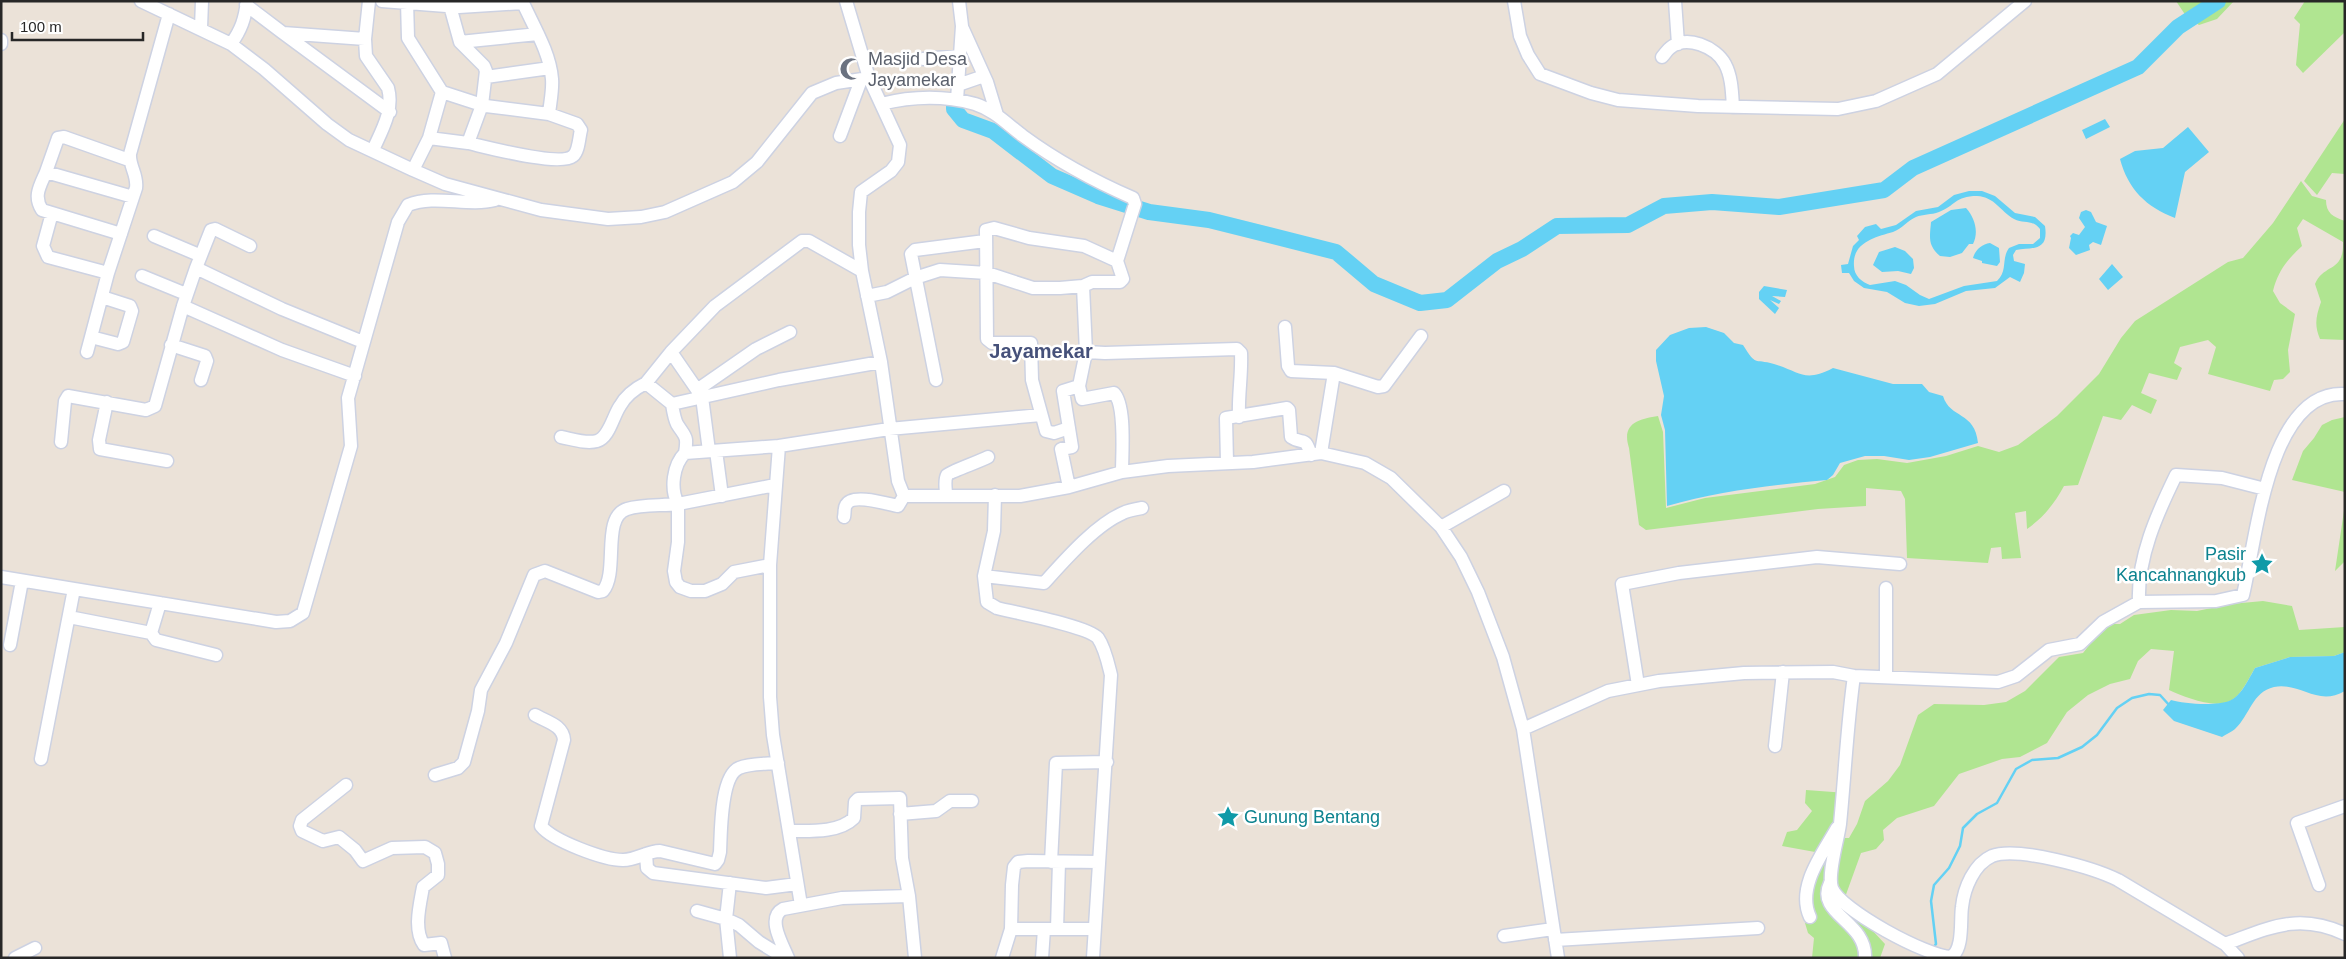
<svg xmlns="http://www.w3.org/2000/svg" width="2346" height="959" font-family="Arial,sans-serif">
  <rect width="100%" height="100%" fill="#ebe2d8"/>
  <path fill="#b0e591" d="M2176 1H2234L2217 19 2199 25 2186 16Z
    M2305 1H2345V32L2303 73 2296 65 2300 24 2294 18Z
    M2345 119V174L2332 173 2317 195 2304 181Z
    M2301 181 2312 196 2326 200C2326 213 2333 217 2345 221V340L2320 339C2314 325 2316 316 2321 302L2315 284C2324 263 2344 273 2343 242L2303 219 2297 228 2302 246C2287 260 2278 271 2273 291L2280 303 2295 314 2288 350 2290 372 2283 379 2274 380 2270 391 2208 374 2216 347 2208 340 2180 347 2174 363 2182 368 2177 380 2149 373 2141 393 2157 400 2151 414 2132 405 2121 420 2103 416 2078 485 2064 486C2055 503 2043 518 2027 529L2026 511 2015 513 2021 558 2002 559 2001 547 1991 548 1988 563 1907 558 1905 499 1901 491 1866 488V506L1818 509 1646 530 1639 525 1629 448C1621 423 1639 419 1658 416L1663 432 1666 508 1705 498 1815 484 1835 477 1844 465 1858 460 1877 459 1907 463 1946 456 1978 446 1999 452 2018 445 2057 416 2099 374 2121 338 2135 321 2228 262 2243 258 2273 223Z
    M2345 417V492L2292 480 2303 451 2314 438 2322 425 2332 420Z
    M2345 504V561L2335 571Z
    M2263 601 2292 606 2299 630 2345 627V652L2334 656 2290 657 2255 668C2249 678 2241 696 2230 701 2213 709 2185 697 2169 690L2174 651 2151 649 2138 661 2130 679 2110 684 2088 695 2067 712 2047 743 2020 757 2002 759 1959 774 1934 806 1897 818 1883 830 1884 840 1876 849 1861 853 1844 900 1885 944 1880 958H1812L1814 938 1808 933 1805 923 1807 907 1802 889 1815 852 1782 846 1787 832 1797 830 1812 811 1805 803 1806 790 1847 793 1842 838H1849L1857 824 1865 801 1888 781 1900 765 1918 715 1934 704 1984 705 2006 702 2025 691 2059 657 2083 653 2101 630 2110 624H2120L2134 615 2171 610 2197 611 2231 604Z"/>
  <path fill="#64d1f4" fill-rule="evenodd" d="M2105 119 2110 127 2086 139 2082 130Z
    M2188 127 2209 152 2185 172 2175 218C2146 207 2128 189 2120 159L2135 151 2163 148Z
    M1969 191H1982L1995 196 2015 213 2035 217 2045 226C2049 252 2032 247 2016 250L2013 255 2014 261 2025 264 2024 273 2020 282 2010 277 1995 288 1966 291 1935 304 1919 306 1905 303 1887 292 1864 288 1854 281 1849 273H1842L1841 265 1848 264 1853 246 1859 240 1857 236 1865 227 1876 224 1881 229 1896 225 1916 211 1938 207 1954 195ZM1977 196C1995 197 2000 211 2014 219 2024 224 2032 219 2040 229V238L2033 244H2019L2009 248C2001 259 2008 271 1997 281L1964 286 1929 299 1920 295 1906 285 1895 281 1870 285C1862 282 1854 276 1854 266 1852 242 1876 237 1893 232 1902 229 1908 220 1916 217 1923 214 1931 215 1939 212 1955 206 1955 196 1977 196Z
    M1966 208C1975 218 1979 232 1973 244H1969L1962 253 1950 257 1940 256C1927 245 1930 236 1931 222L1951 210Z
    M2086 210 2091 212 2096 222 2107 226 2101 245 2093 242 2089 245 2090 250 2076 255 2069 248 2071 238 2070 236 2073 233 2079 235 2085 227 2079 218 2081 212Z
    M1990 243 1999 248 2000 262 1997 266 1982 263V261L1973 258C1975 250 1982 244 1990 243Z
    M1895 247 1905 251 1913 259 1914 268 1911 274 1898 271 1882 272 1873 265 1879 252Z
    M2112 264 2123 277 2108 290 2099 279Z
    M1764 286 1787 290 1785 297 1772 296 1781 301 1779 304 1770 300 1779 308 1775 314 1759 299V292Z
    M1706 327 1724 333 1734 343 1743 345C1757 367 1753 358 1774 364 1801 372 1804 383 1833 368L1893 384H1922L1929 392 1943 396C1950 419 1975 411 1978 443L1930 457 1909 460 1884 456H1865L1840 463 1833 475 1827 480C1773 485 1719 491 1667 506L1665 430 1661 415 1664 396 1656 361V350L1670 335 1689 328Z
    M2345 652V691C2317 707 2301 682 2274 687 2252 692 2250 715 2235 729 2232 732 2226 734 2222 737L2174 721 2163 710 2171 700C2183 704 2217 706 2229 701 2241 697 2249 678 2255 668L2290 657 2334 656Z"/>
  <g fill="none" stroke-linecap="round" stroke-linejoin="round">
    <path stroke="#64d1f4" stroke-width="2.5" d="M1932 949 1936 944 1931 901 1934 885 1949 868 1960 846 1963 828 1977 814 1997 803 2016 769 2032 760 2058 758 2082 747 2097 735 2117 708 2132 698 2149 694 2160 695 2170 706"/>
    <path stroke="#64d1f4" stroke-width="16" d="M954 104V109L963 120 993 131 1052 176 1098 196 1149 212 1209 220 1336 252 1374 284 1420 303 1447 300 1497 261 1522 249 1557 226 1628 225 1664 206 1712 202 1779 207 1884 190 1913 168 2138 67 2178 27 2218 1"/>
    <defs>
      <path id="minor" d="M141 1 231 44 264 69 327 124 349 140 413 170 445 184 541 210 608 219 641 217 665 212 733 182 757 162 812 93 836 83 869 78
        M369 1 365 39 366 56 388 88C394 110 382 130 373 150
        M382 1 459 7 523 3C534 27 550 53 552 79 553 90 550 103 549 114
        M407 1 408 38 442 92 482 105 486 106 549 114 577 124 581 130C579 137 579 151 573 156 560 167 486 147 468 143L482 105 486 71 484 66 460 42 450 6
        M846 1 869 78 900 145 898 162 891 171 861 192 859 212V245L862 271 881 362 898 481 904 496
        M1514 1 1520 36 1528 55 1540 74 1591 93 1618 100 1698 106 1838 109 1876 101 1937 74 2025 1
        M1675 1 1678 44
        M246 5 283 33 365 39
        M201 28 202 1
        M963 29 987 82 997 115
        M283 33 390 112
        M1 40V44
        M460 42 538 34
        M231 44C241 30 245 19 247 1
        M1662 57C1665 54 1667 50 1670 48 1686 34 1716 47 1725 64 1732 77 1732 93 1733 107
        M923 59 960 56
        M486 77 550 68
        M958 85 984 76
        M442 92 429 138 468 143
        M957 100 962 26 959 1
        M840 136 861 80
        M413 170 429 138
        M46 172 58 138 64 137 129 160
        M52 213 43 246 48 257 108 273
        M121 234 42 210C33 196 40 186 46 172L133 197
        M154 236 199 255
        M196 268 211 230 215 229 250 246
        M142 276 186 294
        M867 296 887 292 915 278 940 270 987 273 1033 288H1060L1083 286 1092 282H1120L1123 279 1117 261 1135 204 1133 198C1094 181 1057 161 1023 136 1007 124 994 110 975 104 943 95 913 96 881 104
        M183 306 196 268 282 309 363 342
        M1285 327 1288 366 1291 371 1334 373
        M91 337 118 344 123 342 132 311 130 306 102 297
        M171 345 205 356 207 361 201 380
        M87 352 108 273 136 188C138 175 129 166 130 154L169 14
        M671 352 702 397 709 451
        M1086 352 1105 353 1237 349 1241 353C1242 375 1238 395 1239 417
        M936 380 911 254 915 250 985 241
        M646 383 671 352 715 306 802 241H809L862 271
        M1079 386 1082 399 1114 393C1126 405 1122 454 1122 472
        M697 390 756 349 790 332
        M107 402 99 440 100 449 167 461
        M1069 428 1054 433 1046 431 1032 380 1031 343H992L987 339 986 230 994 228 1029 238 1084 246 1117 261
        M561 437C572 439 586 444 597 441 609 438 613 416 620 406 626 395 636 388 646 383L672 404
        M61 442 65 401 68 396 146 410 155 406 183 306 282 350 355 376
        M779 446 685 453C688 435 685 437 677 424 674 418 673 410 672 404L779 380 881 362
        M716 451 722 496
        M685 453C673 465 670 489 678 504L775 485
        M1321 453 1334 373 1378 387 1384 386 1421 336
        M1227 463 1226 418 1287 408 1289 410 1291 437C1304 446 1304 434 1311 455
        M1069 487 1061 449 1072 447 1063 391 1079 386 1086 352 1083 286
        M946 495C946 489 944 480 947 475 949 472 981 461 988 457
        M995 495 994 531 984 576 987 602 997 608C1016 613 1087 626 1098 638 1105 648 1108 663 1111 675L1093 958
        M904 496H1020L1069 487 1122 472 1168 466 1253 462 1321 453 1365 463 1391 478 1441 527 1461 557 1478 592 1503 657 1523 729 1558 958
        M844 517C845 513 844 508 846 505 852 493 888 504 898 506L904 496
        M1441 527 1504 491
        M984 576 1044 583C1064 561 1095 525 1123 513 1129 510 1136 509 1142 508
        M1 577 276 622 290 621 303 613 351 446 348 398 398 222 408 205C435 194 467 207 495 200
        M2139 602C2137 558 2157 514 2176 475L2222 478 2265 489
        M160 603 151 633 156 640 216 655
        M69 617 151 633
        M10 645 22 581
        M1854 676C1847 725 1845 774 1840 824 1838 840 1827 874 1832 888 1840 910 1928 957 1951 957 1964 949 1960 920 1962 907 1964 888 1974 864 1992 856 2017 846 2094 868 2118 880L2225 944 2238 958
        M1886 676V588
        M1638 685 1622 584 1679 573 1817 557 1900 564
        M535 715C547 722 563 725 564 740L541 826C553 841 604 860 623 860 637 860 647 851 660 851L715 864 718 860 720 852C721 834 720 776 739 768 750 763 766 764 778 763
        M1523 729 1608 691 1659 681 1744 673 1833 672 1854 676 1998 682 2016 676 2049 650 2080 644 2103 622 2139 602 2216 601 2243 595C2256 542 2268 389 2345 394
        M1775 746 1783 672
        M41 759 74 589
        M435 775 458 768 464 762 478 711 481 690 506 643 534 575 545 571 598 592 603 591C619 572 601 517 627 509 642 504 662 506 678 504V542L674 571 676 582 680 587 691 591H705L722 584 734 572 770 565
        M346 785 302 820 300 826 302 831 323 841 339 837 355 850 363 861 392 848 425 847 435 853 438 864V875L423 887C420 904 413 930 424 945L441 943 445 958
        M900 814 936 811 950 801H972
        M790 831C810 831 839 833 854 818L855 802 858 799 900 798 902 858 909 896 915 958
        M646 854 647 868 653 873 766 888 797 884
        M1051 862 1056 763 1107 762
        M1830 883C1815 914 1867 921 1865 958
        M2319 885 2297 823 2345 806
        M801 905 773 735 770 697V565L779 446 889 429 1041 415
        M697 911 726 919 739 925 759 942 785 958
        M1810 917C1796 887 1823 853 1837 828
        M1011 929H1044
        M1057 929 1059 862
        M1504 936 1553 929
        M1555 940 1758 928
        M2225 944C2269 928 2298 912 2345 934
        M15 958 35 948
        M730 958 726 919 730 883
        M788 958C783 945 766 918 783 909L842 898 909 896
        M1002 958 1011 929 1012 885 1014 867 1018 862 1028 861 1099 862
        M1042 958 1044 929H1094"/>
    </defs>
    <use href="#minor" stroke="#cdd2e2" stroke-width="15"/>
    <use href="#minor" stroke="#fff" stroke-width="12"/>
  </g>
  <defs>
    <symbol id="mosque-bare" viewBox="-9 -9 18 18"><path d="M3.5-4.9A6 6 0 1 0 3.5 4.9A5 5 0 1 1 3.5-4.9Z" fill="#6b7280" stroke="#fff" stroke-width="2.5" paint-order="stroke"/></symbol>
    <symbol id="sight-bare" viewBox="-9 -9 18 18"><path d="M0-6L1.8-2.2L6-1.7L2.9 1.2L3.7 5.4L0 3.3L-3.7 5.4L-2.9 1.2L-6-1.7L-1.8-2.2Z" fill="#0f9aa8" stroke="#fff" stroke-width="2.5" paint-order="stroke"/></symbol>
  </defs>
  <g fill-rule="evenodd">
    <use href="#mosque-bare" x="835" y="53" width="32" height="32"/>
    <use href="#sight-bare" x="2246" y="548" width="32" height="32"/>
    <use href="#sight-bare" x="1212" y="801" width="32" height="32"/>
  </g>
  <g text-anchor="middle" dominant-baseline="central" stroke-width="5" stroke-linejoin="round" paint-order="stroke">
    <g font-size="18" fill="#5b616d" stroke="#fff" text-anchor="start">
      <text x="868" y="59">Masjid Desa<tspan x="868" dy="21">Jayamekar</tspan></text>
    </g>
    <g font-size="18" fill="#0d838f" stroke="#fff" text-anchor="end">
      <text x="2246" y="554">Pasir<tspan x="2246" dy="21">Kancahnangkub</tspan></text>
      <text x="1244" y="817" text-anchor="start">Gunung Bentang</text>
    </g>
    <g font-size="20" font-weight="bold" fill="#46517a" stroke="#fff">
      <text x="1041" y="351">Jayamekar</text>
    </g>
  </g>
  <rect width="2346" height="959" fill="none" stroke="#272727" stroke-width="5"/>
  <path d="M12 32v8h131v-8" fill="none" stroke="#272727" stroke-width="2.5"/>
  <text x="20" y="32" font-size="15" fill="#272727" stroke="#ffffff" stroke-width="4" paint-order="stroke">100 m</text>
</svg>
